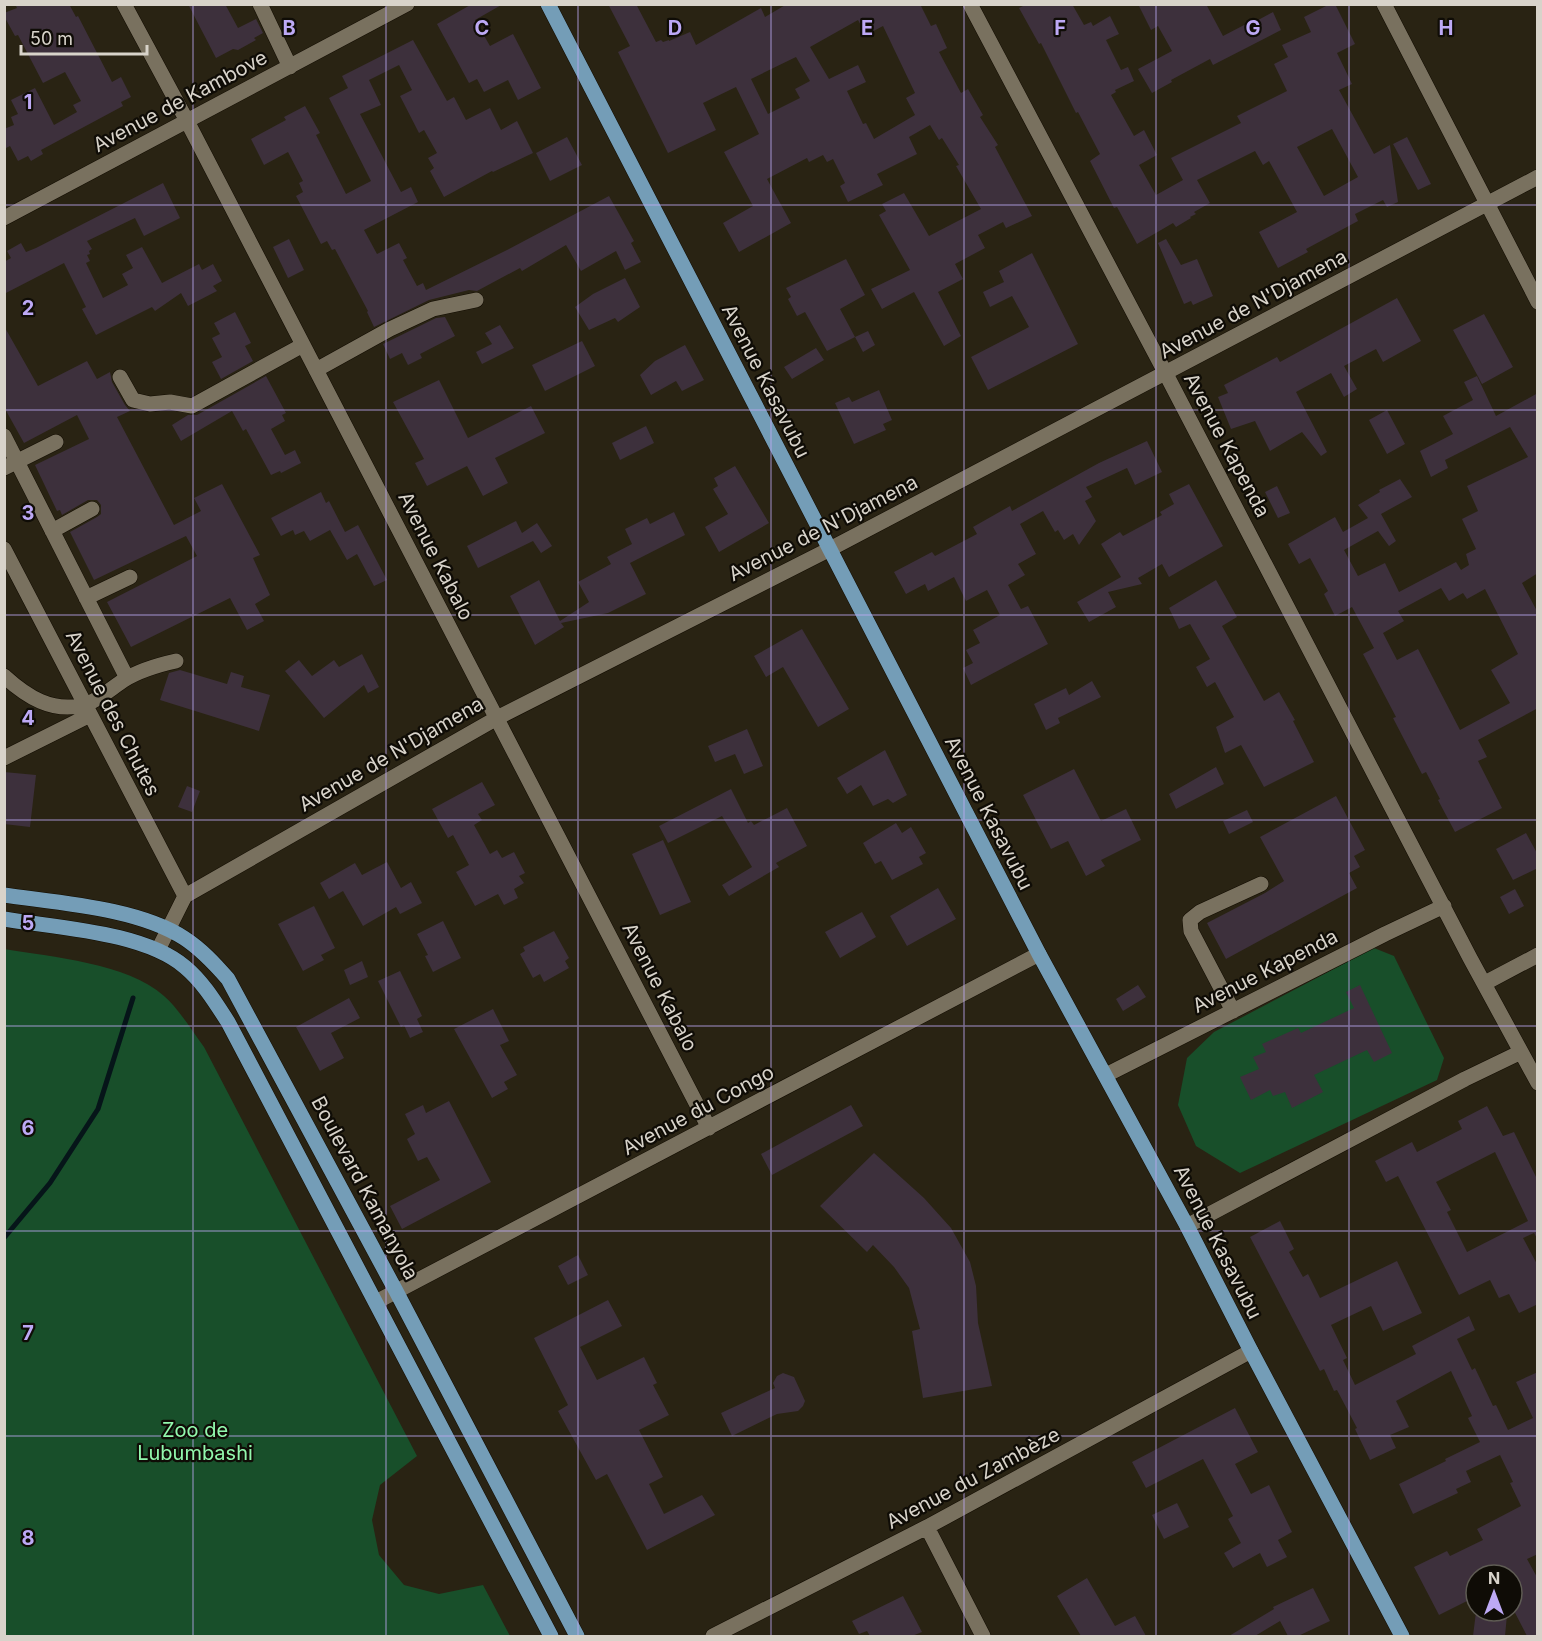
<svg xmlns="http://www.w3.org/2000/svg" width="1542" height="1641" font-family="Inter,sans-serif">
  <rect width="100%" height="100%" fill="#292313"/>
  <path fill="#184f2a" d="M1374 948 1394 956 1444 1058 1437 1080 1240 1173 1196 1146 1178 1105 1187 1058 1214 1032Z
    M4 949C52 957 127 963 164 996 178 1008 193 1032 204 1047L417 1456 380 1485 372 1520 379 1555 404 1585 439 1594 483 1585 510 1636H5Z"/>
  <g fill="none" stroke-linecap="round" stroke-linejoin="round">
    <path stroke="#061519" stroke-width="5" d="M4 1238 50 1183 98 1109 133 998"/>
  </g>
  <path fill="#3d303c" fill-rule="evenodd" d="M15 4H69L76 17 78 16 112 82 121 77 131 97 121 102 123 106 41 150 43 154 31 161 28 156 18 161 10 146 4 149V129L14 125 11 117 18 114 11 100 35 88 54 125 77 112 73 105 81 101 65 72 43 83 18 35 15 36 4 16V13L17 8Z
    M188 4H225L238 28 256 19 263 33 254 38 256 40 238 50 233 49 216 58Z
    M472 4H503L475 20 490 46 513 34 541 88 518 100 508 80 484 92 477 79 469 83 437 24Z
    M608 4H636L656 42 661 40 663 42 669 40V41L690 32 696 45 761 8 765 17 787 4H920L931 26 936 24 947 48 939 52 961 93 968 89 983 115 980 117 998 145 995 147 1032 216 1006 228 1003 222 978 235 985 248 955 264 963 279 938 292 961 336 944 346 914 292 882 309 871 289 910 270 879 215 886 211 882 204 904 193 929 236 981 209 956 166 959 165 942 138 939 140 930 125 909 137 917 154 877 174 883 185 848 202 840 186 845 183 833 159 827 162 823 155 809 162 807 158 767 179 791 223 739 252 723 223 753 206 724 152 759 134 736 87 703 103 716 130 668 153 618 52 630 46ZM858 20 866 35 883 26 915 93 906 98 915 115 874 139 866 123 863 124 847 91 866 82 858 65 829 79 810 47ZM796 57 810 81 795 89 800 98 768 114 751 79Z
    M1027 4H1072L1084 25 1091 22 1093 26 1110 16 1119 34 1106 40 1121 70 1128 67 1134 81 1115 90 1116 92 1111 95 1134 136 1144 130 1157 155 1139 165 1156 195 1183 180 1171 158 1241 123 1237 116 1287 91 1274 64 1288 57 1282 45 1311 32 1304 17 1330 4H1335L1355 44 1337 53 1352 84 1339 90 1374 154 1390 145 1398 202 1387 207 1383 200 1355 214 1358 221 1306 249 1308 252 1278 268 1259 232 1297 212 1269 161 1263 165 1255 151 1197 180 1210 203 1194 212 1196 214 1190 217 1191 218 1176 227 1173 223 1137 244 1117 207 1114 208 1090 161 1100 154 1078 112 1076 113 1041 43 1039 44 1019 8ZM1332 129 1358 177 1324 196 1297 147Z
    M1138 4H1206L1223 36 1248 23 1249 25 1273 12 1281 30 1213 65 1210 59 1171 80 1172 82 1152 93 1138 69 1172 51 1158 26 1151 30Z
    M413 40 447 101 454 97 466 120 490 108 501 130 517 121 533 153 493 172 492 171 444 197 430 171 434 168 428 158 437 153 424 130 419 133 400 96 412 90 399 65 369 80 381 105 360 114 401 192 411 187 418 202 364 230 377 254 399 243 407 258 403 260 417 286 423 283 426 290 507 250 609 196 634 241 631 243 641 262 625 270 616 251 581 271 566 245 522 271 520 268 477 291 469 290 429 300 374 327 367 312 368 311 335 249 332 250 327 241 321 244 296 196 303 192 299 183 303 181 288 152 264 165 251 139 286 120 284 117 305 106 320 133 316 135 346 194 371 181 329 98 348 88 342 76Z
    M567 137 582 165 550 181 536 153Z
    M1407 137 1431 184 1418 190 1393 144Z
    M163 183 180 218 144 236 135 218 87 241 92 249 89 251 90 254 87 255 90 261 86 263 103 298 128 285 122 274 133 268 126 255 142 247 162 283 199 264 202 270 213 264 222 281 213 286 217 291 188 306 181 293 155 311 152 307 96 335 82 309 86 307 64 263 4 294V262L11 258 7 251 21 243 26 252 36 248Z
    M289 239 304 270 288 278 273 247Z
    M1166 239 1181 265 1197 259 1213 296 1193 305 1191 301 1184 304 1158 243Z
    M1032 253 1078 344 988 390 971 357 1029 327 1012 296 990 307 983 292 1004 282 999 271Z
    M846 259 865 295 840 309 855 337 827 351 805 312 797 316 788 299 791 297 786 288Z
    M625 278 640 307 618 322 615 318 589 330 575 307 593 294Z
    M1397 298 1421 341 1383 362 1376 349 1344 366 1357 389 1344 397 1331 373 1296 392 1327 452 1321 456 1302 432 1270 451 1255 421 1231 429 1218 397 1228 393 1224 385 1277 357 1280 362Z
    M235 312 251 343 245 346 253 361 221 379 212 362 222 357 212 338 220 334 214 323Z
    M1484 314 1513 367 1482 384 1453 330Z
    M445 317 455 336 420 354 422 358 408 365 402 353 390 359 383 344 436 318Z
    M500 325 514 348 482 364 476 352 492 344 485 333Z
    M4 326 38 386 87 361 97 379 110 372 112 382 125 405 130 411 117 417 174 525 201 511 194 498 222 484 260 555 253 558 270 595 255 604 264 621 247 630 230 598 131 647 107 602 197 556 186 536 94 580 70 532 97 517 101 514V505L97 500H88L62 515 60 510 57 511 35 465 89 439 77 415 24 443 4 407Z
    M868 331 875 345 863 352 855 337Z
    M582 341 595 366 545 391 532 365Z
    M685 345 704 380 682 391 676 381 651 395 640 375 655 361Z
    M816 348 824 360 792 379 784 367Z
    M266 376 286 413 282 415 285 421 271 429 285 455 295 450 301 463 281 473 280 471 271 475 246 429 243 431 232 411 181 441 172 425 188 415H197Z
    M1477 376 1496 416 1538 393V573L1522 583 1538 613V708L1478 740 1487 757 1478 761 1502 808 1455 832 1438 800 1440 799 1426 772 1422 774 1393 718 1396 717 1363 654 1374 648 1352 607 1335 616 1324 594 1328 591 1310 558 1299 564 1288 544 1335 517 1343 532 1368 518 1358 505 1380 492 1379 490 1400 479 1412 497 1381 514 1396 541 1389 546 1378 531 1344 550 1358 576 1385 563 1399 592 1456 562 1461 570 1469 565 1466 554 1476 549 1462 519 1478 511 1467 486 1528 457 1510 427 1445 460 1448 468 1431 477 1420 451 1453 434 1443 416 1473 400 1464 382ZM1441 588 1449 601 1463 593 1467 599 1485 589 1518 654 1491 670 1510 703 1460 730 1418 649 1397 660 1383 633 1404 621 1398 611Z
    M439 380 468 438 531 406 545 433 495 458 508 483 483 496 467 466 427 486 415 463 424 459 393 402Z
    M879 390 892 420 883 424 886 430 854 444 835 403 849 397 852 402Z
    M1387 410 1405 444 1387 454 1369 420Z
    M646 426 654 443 620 460 612 443Z
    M1147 441 1162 472 1135 485 1127 468 1086 487 1092 497 1085 501 1096 521 1079 545 1073 534 1064 540 1058 530 1055 532 1043 511 1020 524 1036 554 1018 564 1025 575 1008 585 1021 609 1028 606 1048 644 971 685 963 668 973 663 966 650 980 643 973 630 1000 615 987 590 966 601 954 577 928 591 925 584 906 594 894 572 932 552 935 556 977 534 973 527 1010 506 1012 511 1099 463Z
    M735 466 769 523 719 552 705 527 728 514 713 489 718 486 714 478Z
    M1189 484 1223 546 1169 577 1162 564 1138 578 1142 584 1108 592 1116 607 1089 622 1077 602 1121 577 1101 544 1120 532 1123 536 1162 515 1160 512 1174 504 1169 494Z
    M1277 486 1290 513 1278 518 1265 492Z
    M321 492 326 503 329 501 345 532 358 525 387 580 374 586 357 554 347 560 330 530 310 541 304 531 295 535 293 530 281 536 271 518Z
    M674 512 685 535 630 563 646 594 608 613 561 623 564 627 535 645 510 596 539 580 560 621 589 602 578 582 611 564 607 557 632 544 625 529 647 518 650 524Z
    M516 521 522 533 537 523 552 546 541 553 533 541 478 568 467 546Z
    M1216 580 1237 617 1222 626 1264 701 1279 692 1295 720 1293 721 1314 762 1264 787 1241 745 1225 753 1216 727 1234 717 1215 682 1207 687 1196 667 1210 659 1190 624 1179 629 1169 608Z
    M802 629 849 709 818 727 783 667 766 677 754 656Z
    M362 654 379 687 368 693 364 685 324 718 285 671 299 660 312 676 334 660 339 667Z
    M180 670 227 684 231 672 244 676 241 687 270 695 259 731 160 700 169 673Z
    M1092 681 1101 697 1058 718 1060 723 1046 730 1034 704 1066 688 1069 695Z
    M747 729 763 766 744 774 735 754 715 762 708 746Z
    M885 750 907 795 893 803 888 799 873 806 861 785 847 794 837 778Z
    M1216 767 1224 784 1176 809 1169 794Z
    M1074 769 1101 821 1126 809 1141 840 1101 860 1105 866 1086 876 1068 841 1051 849 1023 795Z
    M4 772 36 775 30 827 4 824Z
    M482 782 495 805 478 814 482 820 474 825 490 854 497 850 502 858 514 852 525 873 519 876 524 883 514 889 518 898 504 905 498 894 475 906 456 872 469 865 453 835 448 838 432 809Z
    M187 786 200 791 192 812 178 807Z
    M731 789 748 823 751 821 754 825 787 808 807 846 776 863 779 867 729 896 722 885 752 867 722 816 668 843 659 826Z
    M1336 796 1365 850 1354 856 1360 867 1349 873 1357 888 1226 959 1207 923 1265 893 1284 881 1260 837Z
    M1247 810 1253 822 1229 834 1223 821Z
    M896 823 902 833 911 827 926 853 919 857 923 864 892 880 881 861 875 864 863 843Z
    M1526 833 1538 855V868L1513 880 1496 849Z
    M663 840 691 902 660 915 632 854Z
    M387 862 401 888 411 882 422 903 400 914 396 907 363 926 343 891 329 899 320 883 355 863 362 875Z
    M938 888 956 919 907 946 890 916Z
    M1515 889 1524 906 1509 914 1500 897Z
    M314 906 335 948 321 955 324 960 303 971 278 924Z
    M862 912 876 937 840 958 825 932Z
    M443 921 461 958 433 972 425 956 428 955 417 934Z
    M554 931 569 958 565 961 569 968 544 982 540 974 533 978 520 954 525 951 523 947Z
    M362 961 368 977 350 985 344 970Z
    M400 971 422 1016 417 1019 423 1032 410 1038 404 1025 401 1027 378 981Z
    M1138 985 1146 997 1123 1011 1116 999Z
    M1360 985 1392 1053 1374 1062 1367 1050 1314 1075 1323 1092 1292 1108 1285 1092 1273 1096 1270 1090 1251 1100 1240 1077 1259 1069 1253 1057 1266 1052 1262 1044 1298 1028 1301 1033 1354 1008 1346 992Z
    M349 998 360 1018 331 1033 344 1058 320 1071 296 1027Z
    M493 1009 509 1041 500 1045 517 1075 504 1082 508 1089 492 1098 454 1029Z
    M449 1101 491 1182 402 1229 390 1206 440 1180 427 1157 418 1161 407 1139 415 1134 405 1114 423 1105 426 1113Z
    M851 1105 863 1126 772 1175 761 1154Z
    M1487 1106 1503 1136 1514 1132 1538 1181V1240L1534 1233 1523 1238 1538 1266V1304L1519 1313 1509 1294 1499 1298 1490 1280 1459 1295 1398 1176 1386 1182 1375 1161 1412 1142 1417 1152 1462 1129 1458 1121ZM1495 1152 1528 1221 1467 1252 1447 1212 1451 1210 1436 1182Z
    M874 1153 924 1198 951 1228 970 1262 976 1286 978 1323 992 1386 923 1398 912 1331 920 1329 909 1288 894 1267 873 1245 867 1252 820 1206Z
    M1280 1221 1294 1249 1289 1252 1303 1277 1308 1274 1320 1298 1397 1261 1422 1313 1383 1331 1371 1306 1331 1325 1347 1358 1343 1360 1355 1385 1416 1354 1412 1346 1469 1316 1475 1330 1457 1339 1472 1370 1475 1368 1493 1406 1496 1405 1508 1430 1533 1418 1516 1382 1538 1372V1554L1527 1559 1538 1579V1636H1527L1512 1607V1575H1476V1584L1466 1589 1471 1599 1439 1615 1414 1567 1447 1551 1450 1556 1483 1540 1477 1529 1521 1506 1510 1483 1513 1482 1500 1455 1466 1471 1471 1482 1456 1489 1458 1493 1413 1514 1399 1484 1446 1461 1445 1459 1480 1442 1468 1418 1472 1416 1451 1371 1396 1401 1409 1427 1390 1435 1396 1448 1370 1460 1355 1429 1357 1428 1337 1390 1334 1391 1324 1369 1320 1371 1250 1237Z
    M578 1255 588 1275 568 1285 558 1266Z
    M608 1300 622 1326 580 1347 597 1380 644 1357 657 1383 653 1385 669 1415 639 1430 663 1477 649 1484 664 1514 702 1495 715 1515 647 1550 607 1474 596 1480 558 1411 568 1405 534 1338Z
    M783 1373 794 1377 805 1401 803 1406 798 1411 777 1414 732 1436 721 1413 775 1388 773 1383 777 1376Z
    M1235 1408 1258 1452 1235 1464 1251 1494 1269 1485 1292 1532 1278 1540 1287 1557 1267 1567 1260 1553 1233 1568 1224 1553 1241 1543 1228 1519 1233 1516 1203 1459 1146 1488 1132 1462Z
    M1177 1503 1189 1527 1164 1539 1152 1515Z
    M1087 1578 1115 1626 1135 1616 1146 1636H1081L1057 1596Z
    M1313 1588 1330 1621 1298 1636H1288L1280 1621 1255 1636H1229L1274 1609 1273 1607Z
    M903 1596 922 1632 912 1636H870L867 1631 859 1634 852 1621Z
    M1476 1612 1507 1615 1505 1636H1473Z"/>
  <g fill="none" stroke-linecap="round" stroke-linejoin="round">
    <defs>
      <path id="minor" d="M124 4 187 121 709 1128
        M260 4 290 67
        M970 4 1166 374 1470 958 1538 1083
        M1384 4 1538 302
        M4 218 407 4
        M316 370 390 329 433 309 476 300
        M120 377 133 400 150 404 170 402 192 406 303 345
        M4 436 127 678
        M4 468 56 442
        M52 531 92 509
        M4 549 185 896
        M86 598 130 577
        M4 676C27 697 52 713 84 705 96 702 113 687 124 680 140 670 158 665 176 661
        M4 758 90 715
        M158 950 185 896 497 718 830 549 1538 177
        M1485 983 1538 955
        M1233 1011 1191 931 1190 920 1200 912 1261 884
        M1106 1075 1385 934 1444 906
        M1187 1226 1465 1079 1521 1052
        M376 1302 1039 954
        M927 1527 983 1636
        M713 1636 927 1527 1251 1351"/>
      <path id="major" d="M548 4 1039 954 1187 1226 1251 1351 1402 1636
        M4 895C59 903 138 908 184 938 201 949 214 963 228 979L396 1291 577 1636
        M4 919C58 928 144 932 185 967 203 982 215 1002 228 1022L551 1636"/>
    </defs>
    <use href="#minor" stroke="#120c01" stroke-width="16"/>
    <use href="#major" stroke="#120c01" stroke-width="16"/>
    <use href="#minor" stroke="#79715f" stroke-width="15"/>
    <use href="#major" stroke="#749db7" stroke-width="15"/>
  </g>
  <path fill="none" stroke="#bda9f5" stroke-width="1.5" stroke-opacity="0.55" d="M193 4V1636M386 4V1636M578 4V1636M771 4V1636M964 4V1636M1156 4V1636M1349 4V1636M4 205H1538M4 410H1538M4 615H1538M4 820H1538M4 1026H1538M4 1231H1538M4 1436H1538"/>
  <g text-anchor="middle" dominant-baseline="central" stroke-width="4.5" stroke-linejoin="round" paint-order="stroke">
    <g font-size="20" fill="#d8d3ca" stroke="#0f0c06">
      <text transform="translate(180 101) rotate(-28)">Avenue de Kambove</text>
      <text transform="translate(1253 304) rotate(-28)">Avenue de N'Djamena</text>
      <text transform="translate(766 381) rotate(63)">Avenue Kasavubu</text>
      <text transform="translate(1227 445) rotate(62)">Avenue Kapenda</text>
      <text transform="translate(823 528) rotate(-27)">Avenue de N'Djamena</text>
      <text transform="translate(436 556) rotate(63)">Avenue Kabalo</text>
      <text transform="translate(113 713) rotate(63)">Avenue des Chutes</text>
      <text transform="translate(391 754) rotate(-30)">Avenue de N'Djamena</text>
      <text transform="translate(989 813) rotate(63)">Avenue Kasavubu</text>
      <text transform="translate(1265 971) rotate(-27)">Avenue Kapenda</text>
      <text transform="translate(660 987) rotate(63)">Avenue Kabalo</text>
      <text transform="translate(698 1110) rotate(-28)">Avenue du Congo</text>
      <text transform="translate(365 1188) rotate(62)">Boulevard Kamanyola</text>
      <text transform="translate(1218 1242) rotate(63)">Avenue Kasavubu</text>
      <text transform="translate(973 1478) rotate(-28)">Avenue du Zambèze</text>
    </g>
    <g font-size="20" fill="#92f8ad" stroke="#0f0c06">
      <text x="195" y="1430">Zoo de<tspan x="195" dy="23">Lubumbashi</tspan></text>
    </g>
  </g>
  <g font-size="20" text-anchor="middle" font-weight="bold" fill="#bda9f5" stroke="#0f0c06" stroke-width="4.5" stroke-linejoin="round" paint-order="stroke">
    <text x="289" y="35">B</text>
    <text x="482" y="35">C</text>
    <text x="675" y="35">D</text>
    <text x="867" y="35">E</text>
    <text x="1060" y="35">F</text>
    <text x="1253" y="35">G</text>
    <text x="1446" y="35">H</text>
    <text x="28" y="109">1</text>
    <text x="28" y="315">2</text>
    <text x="28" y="520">3</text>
    <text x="28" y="725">4</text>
    <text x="28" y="930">5</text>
    <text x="28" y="1135">6</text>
    <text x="28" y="1340">7</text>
    <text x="28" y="1545">8</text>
  </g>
  <rect width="1542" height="1641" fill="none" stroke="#d8d3ca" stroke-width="12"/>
  <g transform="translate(1494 1593)"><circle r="28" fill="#0f0c06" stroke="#5f5c54" stroke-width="1.5"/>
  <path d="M0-4.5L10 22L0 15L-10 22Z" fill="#bda9f5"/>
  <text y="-9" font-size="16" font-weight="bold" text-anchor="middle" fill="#d8d3ca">N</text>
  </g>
  <path d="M21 45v9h126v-9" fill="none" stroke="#d8d3ca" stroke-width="3"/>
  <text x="30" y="45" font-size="18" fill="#d8d3ca" stroke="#0f0c06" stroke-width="4.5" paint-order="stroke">50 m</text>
</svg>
